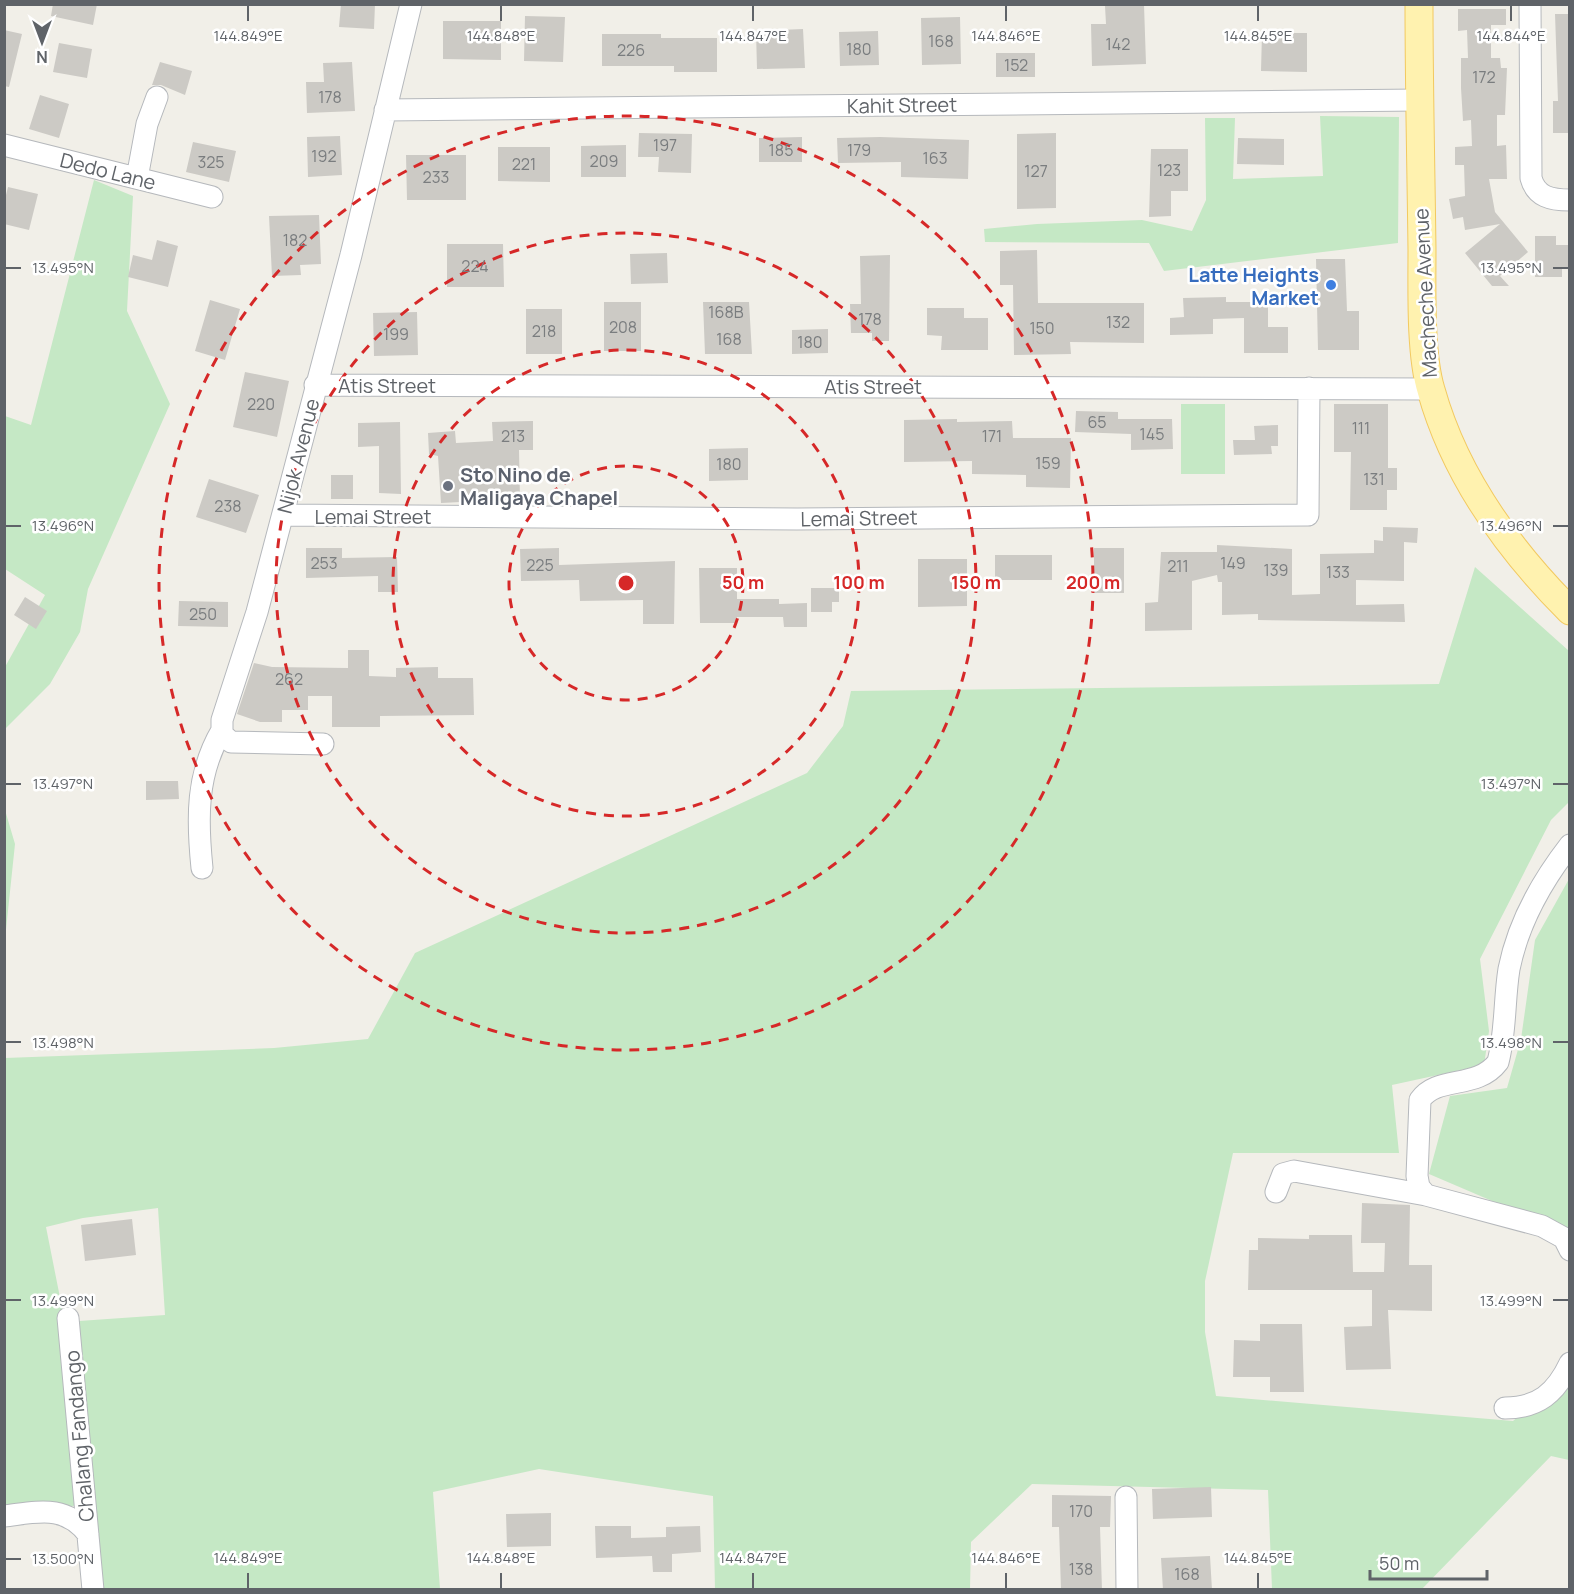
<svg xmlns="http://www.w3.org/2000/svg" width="1574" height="1594" font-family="Manrope,sans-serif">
  <rect width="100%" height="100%" fill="#f1efe8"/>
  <path fill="#c5e8c5" d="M1320 116 1399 117 1398 243 1164 271 1149 243 985 242 984 229 1037 224 1142 220 1192 231 1206 200 1205 118H1235L1233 179 1323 176Z
    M94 180 133 196 127 311 170 404 88 589 80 632 50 684 5 729V667L45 595 5 569V416L31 425Z
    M1181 404H1225V474H1181Z
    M1475 567 1569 651V802L1551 820 1480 959 1489 1031 1484 1065 1392 1085 1399 1153H1233L1205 1281V1332L1216 1396 1513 1421 1569 1372V1460L1551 1456 1422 1589H1272L1268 1490 1032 1484 971 1542 970 1589H715L713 1496 539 1469 433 1492 440 1589H102L79 1321 165 1315 158 1208 83 1218 46 1227 70 1348 79 1505 5 1516V1058L274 1048 368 1039 415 953 807 773 843 726 851 691 1439 684Z
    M5 810 15 844 5 939 4 810Z
    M1569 879V1234L1429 1174 1450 1096 1507 1088 1521 1039 1535 940Z"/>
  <path fill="#cccac5" d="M53 4H97L93 25 51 16Z
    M341 4H375L374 29 339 27Z
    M1144 5 1146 64 1092 66 1091 24H1106L1105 6Z
    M1458 9H1506V25H1491V58H1500L1501 68H1507L1505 115H1497V146L1506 145 1507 179H1489L1495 212 1528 252 1500 276 1509 286H1492L1465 253 1500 224 1465 230 1463 217 1453 219 1449 199 1465 196 1464 165H1455V147L1472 146 1471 120 1463 121 1461 88V58H1468L1467 30 1458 31Z
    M1555 14H1569V133H1553V101H1558Z
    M525 16 565 17 563 62 524 61Z
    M960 17 961 64 922 65 921 18Z
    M443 21H501V60L443 59Z
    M803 29 805 68 757 69 756 31Z
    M4 30 22 34 9 87 4 86Z
    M878 31 879 65 840 66 839 32Z
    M1262 33H1307V72L1261 71Z
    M602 34H661V38H717V72H674V66H602Z
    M59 43 92 49 87 78 53 72Z
    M996 53H1035V77H996Z
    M160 62 192 71 185 95 161 85H152Z
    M352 62 355 111 307 113 306 82H324L323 63Z
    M40 95 69 104 59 138 29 129Z
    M639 133 692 134 691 173 658 172 659 157H638Z
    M1056 133V208L1017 209V134Z
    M340 136 342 175 308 177 307 137Z
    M802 137V162H759V138Z
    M880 137 969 140 968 179 901 177V162L838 163 837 138Z
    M1238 138 1284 139V165L1237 164Z
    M193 142 236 151 229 182 186 172Z
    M626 145V177H581V146Z
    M498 147H550V182L498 181Z
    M1151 149H1188V191H1171V216L1149 217Z
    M406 155H466V200H407Z
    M8 187 38 194 29 230 4 224V203Z
    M319 215 321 264 300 265 301 275 272 276 269 216Z
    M1535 236H1556V245H1569V267H1562V277H1535Z
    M157 240 178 246 168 287 128 277 133 255 152 260Z
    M447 244H503L504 287H447Z
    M1037 250 1038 303H1144V343L1070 342 1071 354 1014 355 1013 285H1000V251Z
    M667 253 668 283 631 284 630 254Z
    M890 255 889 341H872V333H851L850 304H861L860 256Z
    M1316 259H1345L1347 311H1359V350H1318Z
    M1226 297V302H1268V327H1288V353H1244V318L1213 319V334L1170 335V318L1184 317 1183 298Z
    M210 300 240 309 225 360 195 351Z
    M604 302H641V351H604Z
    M703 302H749L752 354H705Z
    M927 308H964V318H988V350H941L942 336 927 335Z
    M526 309H562V354H526Z
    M417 312 418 355 374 356 373 313Z
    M828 329V353L792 354V330Z
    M245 372 289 381 277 437 233 427Z
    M1334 404H1388V468H1397V490H1387V510H1350L1351 452H1334Z
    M1076 411 1118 412V419H1172L1173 449 1131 450V434L1075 432Z
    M957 419V422L1012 421 1013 438H1071L1070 488 1026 487V475L972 474V461L904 462V420Z
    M533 421V450H519L520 499 441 503 438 456 429 454 428 433 455 431 456 443 493 441 492 422Z
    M400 422 401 494 379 493V446L358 447V423Z
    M1278 425V446H1271L1272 454 1234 455 1233 440H1255L1254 426Z
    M748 448V480L709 481V449Z
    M331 475H353V499H331Z
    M209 479 259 495 246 533 196 517Z
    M1383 527 1418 528 1417 543 1404 542V581L1356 580V605L1404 604 1405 622 1258 620V614L1222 615V582H1218L1217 575 1192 581V630L1145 631V603L1158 602 1161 552H1217V545L1292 549V595L1320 594V554L1374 553V540L1383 541Z
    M306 548H342V558L397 557 398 592H378V576L306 578Z
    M559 548V565L675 561 674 624H643V600L580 601 579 580 521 581 520 549Z
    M1094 548H1124V593H1094Z
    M995 555H1052V580H995Z
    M918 559H967V606L918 607Z
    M699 568H737V599H779V604L807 603V627H784L783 617H737V623H700Z
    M811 588H839V602H832V612H811Z
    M25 597 47 611 36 629 14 615Z
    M179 601 228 602V627L178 626Z
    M348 650H369V676L396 677V668L438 667V678H473L474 715 380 716V727H332V696H308V710H282V722H260L237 714 254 663 272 667 348 668Z
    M146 781H178L179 799 146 800Z
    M1362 1203 1410 1205 1409 1265H1432V1311L1388 1310 1391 1369 1346 1370 1344 1327 1372 1326V1290H1248L1249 1250H1258V1238L1309 1239V1235H1352L1353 1272H1384L1385 1243H1361Z
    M132 1219 136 1255 85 1261 81 1225Z
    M1260 1324H1302L1304 1392H1270V1377H1233L1234 1340 1260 1341Z
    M1211 1487 1212 1517 1153 1519 1152 1489Z
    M1052 1495 1111 1496 1110 1527H1100L1102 1590H1061L1059 1527H1052Z
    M551 1513V1546L507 1547 506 1514Z
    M595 1526H631V1538L666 1537V1527L700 1526 701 1552 672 1554V1572H653L652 1556 596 1558Z
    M1210 1556 1212 1590H1163L1161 1558Z"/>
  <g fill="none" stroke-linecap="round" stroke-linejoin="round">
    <defs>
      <path id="minor" d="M1530 4 1531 178C1536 197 1551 200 1570 200
        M385 110 1419 100
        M4 145 212 197
        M137 178 147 124 157 97
        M315 385 1430 389
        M283 515 797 519 1308 515 1309 388
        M323 744 231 742 222 734V720L257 612 351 255 411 4
        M1570 845C1542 881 1518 924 1509 969 1504 1000 1506 1032 1498 1062 1477 1090 1437 1075 1420 1100L1417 1176 1419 1187 1426 1195 1542 1226 1564 1238 1570 1250
        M202 868C197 819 196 774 222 730
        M1276 1192 1283 1174 1294 1171 1426 1195
        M68 1318 93 1590
        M1505 1408C1538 1408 1556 1393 1570 1363
        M1126 1497 1127 1590
        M4 1516C38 1512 65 1504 88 1534"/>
      <path id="major" d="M1419 4C1419 86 1421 168 1422 250 1422 289 1420 354 1431 390 1455 476 1508 549 1570 611"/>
    </defs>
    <use href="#minor" stroke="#b5b8bc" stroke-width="23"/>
    <use href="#major" stroke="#f2c960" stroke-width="29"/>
    <use href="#minor" stroke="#fff" stroke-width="21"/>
    <use href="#major" stroke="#fff2af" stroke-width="27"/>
  </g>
  <path fill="none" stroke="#5f6368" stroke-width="2" d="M248 6V21M501 6V21M753 6V21M1006 6V21M1258 6V21M1511 6V21M6 268H21M1553 268H1568M6 526H21M1553 526H1568M6 784H21M1553 784H1568M6 1042H21M1553 1042H1568M6 1300H21M1553 1300H1568M6 1559H21M248 1573V1588M501 1573V1588M753 1573V1588M1006 1573V1588M1258 1573V1588"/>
  <g fill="none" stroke="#d62828" stroke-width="3" stroke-dasharray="10 8">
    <circle cx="626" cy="583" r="117"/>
    <circle cx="626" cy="583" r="233"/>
    <circle cx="626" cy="583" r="350"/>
    <circle cx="626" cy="583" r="467"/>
  </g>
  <circle fill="#3f7fe0" stroke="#fff" stroke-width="2" cx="1331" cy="285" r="6"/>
  <circle fill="#6b7280" stroke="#fff" stroke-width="2" cx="448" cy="486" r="6"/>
  <g text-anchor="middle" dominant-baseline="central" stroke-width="5" stroke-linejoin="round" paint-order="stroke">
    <g font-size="16" fill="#7a7d7f">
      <text x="941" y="41">168</text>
      <text x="1118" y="44">142</text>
      <text x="859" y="49">180</text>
      <text x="631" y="50">226</text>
      <text x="1016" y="65">152</text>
      <text x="1484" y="77">172</text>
      <text x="330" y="97">178</text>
      <text x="665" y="145">197</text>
      <text x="781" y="150">185</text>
      <text x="859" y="150">179</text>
      <text x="324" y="156">192</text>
      <text x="935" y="158">163</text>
      <text x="604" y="161">209</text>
      <text x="211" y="162">325</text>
      <text x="524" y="164">221</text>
      <text x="1169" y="170">123</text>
      <text x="1036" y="171">127</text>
      <text x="436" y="177">233</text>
      <text x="295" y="240">182</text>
      <text x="475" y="266">224</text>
      <text x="726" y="312">168B</text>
      <text x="870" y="319">178</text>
      <text x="1118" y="322">132</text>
      <text x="623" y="327">208</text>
      <text x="1042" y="328">150</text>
      <text x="544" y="331">218</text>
      <text x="396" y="334">199</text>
      <text x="729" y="339">168</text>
      <text x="810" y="342">180</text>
      <text x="261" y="404">220</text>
      <text x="1097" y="422">65</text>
      <text x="1361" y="428">111</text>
      <text x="1152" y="434">145</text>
      <text x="513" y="436">213</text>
      <text x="992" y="436">171</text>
      <text x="1048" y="463">159</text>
      <text x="729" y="464">180</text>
      <text x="1374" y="479">131</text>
      <text x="228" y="506">238</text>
      <text x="324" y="563">253</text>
      <text x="1233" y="563">149</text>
      <text x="540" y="565">225</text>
      <text x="1178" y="566">211</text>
      <text x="1276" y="570">139</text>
      <text x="1338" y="572">133</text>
      <text x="203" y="614">250</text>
      <text x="289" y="679">262</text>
      <text x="1081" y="1511">170</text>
      <text x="1081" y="1569">138</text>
      <text x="1187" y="1574">168</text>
    </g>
    <g font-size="20" fill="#5f6368" stroke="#fff">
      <text transform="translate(902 105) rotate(-1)">Kahit Street</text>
      <text transform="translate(108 171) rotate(14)">Dedo Lane</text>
      <text transform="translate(1425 293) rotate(-93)">Macheche Avenue</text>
      <text x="387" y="385">Atis Street</text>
      <text x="873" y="386">Atis Street</text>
      <text transform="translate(298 456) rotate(-76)">Nijok Avenue</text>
      <text x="373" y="516">Lemai Street</text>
      <text transform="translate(859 518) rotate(-1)">Lemai Street</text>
      <text transform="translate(79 1436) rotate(-95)">Chalang Fandango</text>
    </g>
    <g font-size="20" font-weight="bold" fill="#366cbe" stroke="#fff" text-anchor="end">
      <text x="1319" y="274">Latte Heights<tspan x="1319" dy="23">Market</tspan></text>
    </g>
    <g font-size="20" font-weight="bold" fill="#5b616d" stroke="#fff" text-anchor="start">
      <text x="460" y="474">Sto Nino de<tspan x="460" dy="23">Maligaya Chapel</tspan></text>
    </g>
  </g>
  <g font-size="15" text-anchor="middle" fill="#5f6368" stroke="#fff" stroke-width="5" stroke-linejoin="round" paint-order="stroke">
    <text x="248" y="41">144.849°E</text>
    <text x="501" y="41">144.848°E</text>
    <text x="753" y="41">144.847°E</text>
    <text x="1006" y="41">144.846°E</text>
    <text x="1258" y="41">144.845°E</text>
    <text x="1511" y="41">144.844°E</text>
    <text x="1511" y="273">13.495°N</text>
    <text x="63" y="273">13.495°N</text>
    <text x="1511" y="531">13.496°N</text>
    <text x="63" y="531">13.496°N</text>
    <text x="1511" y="789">13.497°N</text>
    <text x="63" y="789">13.497°N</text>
    <text x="1511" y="1048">13.498°N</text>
    <text x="63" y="1048">13.498°N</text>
    <text x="1511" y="1306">13.499°N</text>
    <text x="63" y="1306">13.499°N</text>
    <text x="248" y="1563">144.849°E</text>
    <text x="501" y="1563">144.848°E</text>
    <text x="753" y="1563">144.847°E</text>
    <text x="1006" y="1563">144.846°E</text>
    <text x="1258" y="1563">144.845°E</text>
    <text x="63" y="1564">13.500°N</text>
  </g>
  <circle cx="626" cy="583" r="9" fill="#d62828" stroke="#fff" stroke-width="3"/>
  <g font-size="18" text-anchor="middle" font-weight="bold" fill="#d62828" stroke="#fff" stroke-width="5" stroke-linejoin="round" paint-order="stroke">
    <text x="743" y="589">50 m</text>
    <text x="859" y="589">100 m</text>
    <text x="976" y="589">150 m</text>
    <text x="1093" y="589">200 m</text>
  </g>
  <rect width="1574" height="1594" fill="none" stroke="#5f6368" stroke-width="12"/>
  <g transform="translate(42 42) rotate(180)" stroke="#ffffff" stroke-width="4.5" paint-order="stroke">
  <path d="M0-4.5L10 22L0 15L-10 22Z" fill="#5f6368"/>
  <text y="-9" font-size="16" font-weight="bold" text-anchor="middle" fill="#5f6368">N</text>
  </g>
  <path d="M1370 1570v9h117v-9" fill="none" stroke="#5f6368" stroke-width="3"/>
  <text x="1379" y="1570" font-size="18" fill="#5f6368" stroke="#ffffff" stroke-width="4.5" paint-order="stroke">50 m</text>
</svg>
